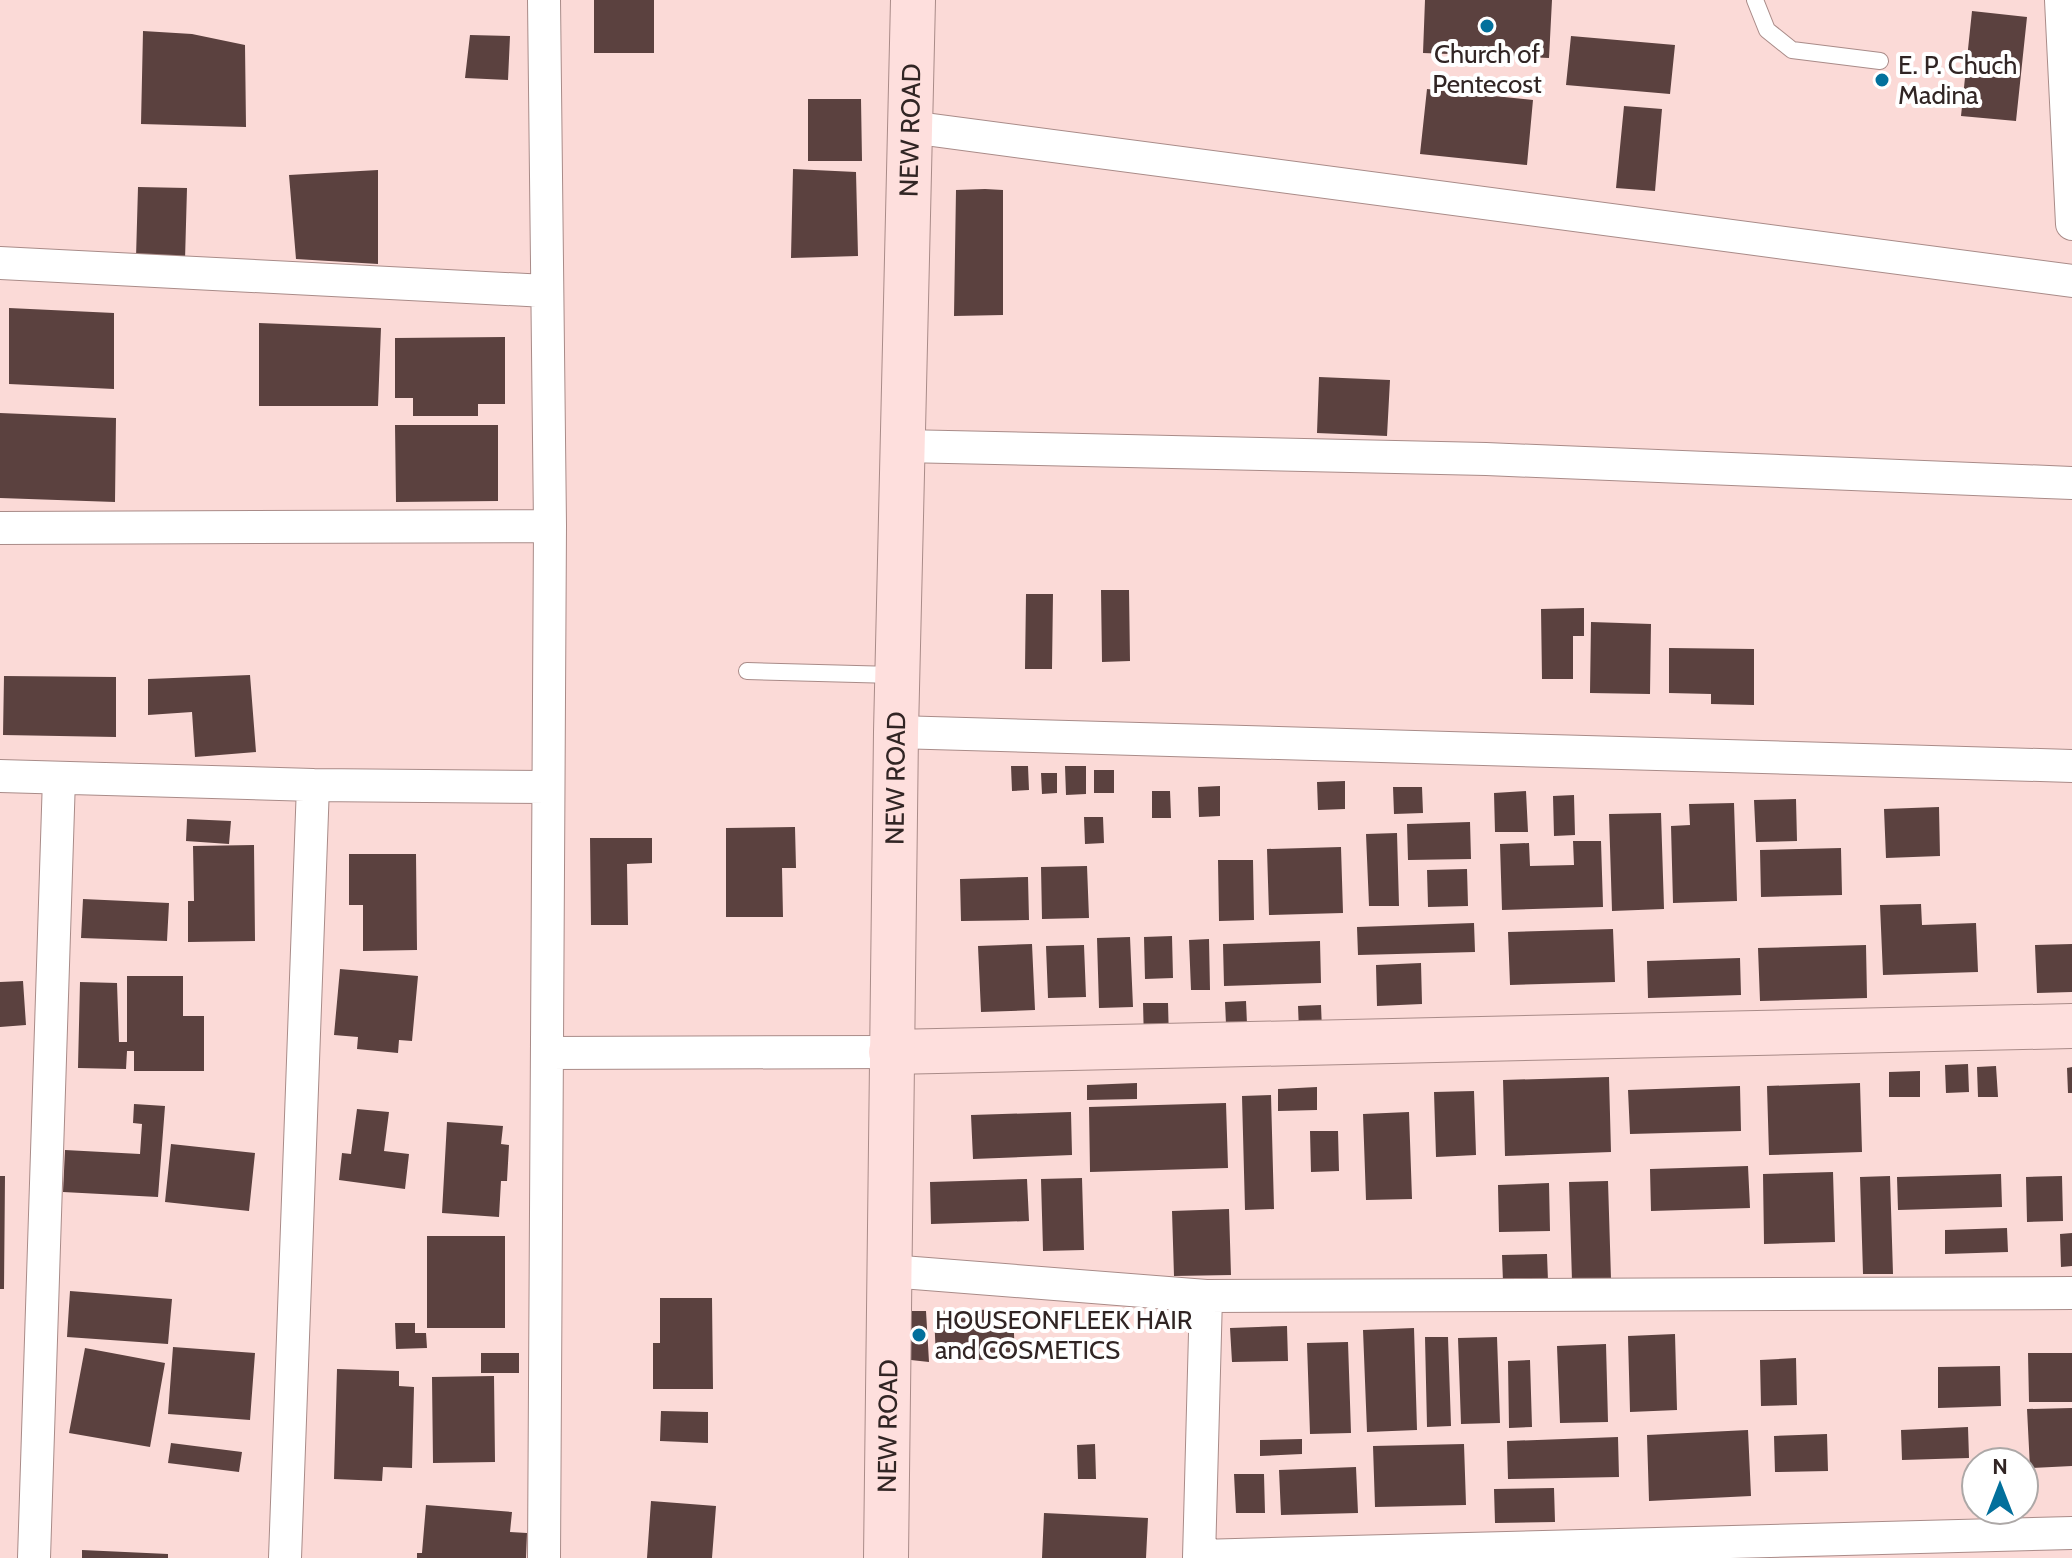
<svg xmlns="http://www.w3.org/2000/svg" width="2072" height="1558" font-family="Cabin,sans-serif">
  <rect width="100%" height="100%" fill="#fbdad7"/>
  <path fill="#5b413f" d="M594 0H654V53H594Z
    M1425 0H1552L1549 58 1423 53Z
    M1972 11 2027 17 2016 121 1961 116Z
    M143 31 192 34 245 45 246 127 141 124Z
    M470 35 510 36 508 80 465 78Z
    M1571 36 1675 45 1670 94 1566 85Z
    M1427 89 1533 100 1527 165 1420 154Z
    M808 99H861L862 161H808Z
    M1624 106 1662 109 1655 191 1616 188Z
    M793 169 856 172 858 256 791 258Z
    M378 170V264L296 259 289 175Z
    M138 187 187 188 185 260 136 258Z
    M985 189 1003 190V315L954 316 956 190Z
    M9 308 114 313V389L9 384Z
    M259 323 381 328 378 406H259Z
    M505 337V404H478V416H413V398H395V338Z
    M1319 377 1390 380 1387 436 1317 433Z
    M0 413 116 418 115 502 0 498Z
    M395 425H498V501L396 502Z
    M1101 590H1129L1130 661 1102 662Z
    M1026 594H1053L1052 669H1025Z
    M1584 608V636H1573V679H1542L1541 609Z
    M1591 622 1651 624 1650 694 1590 693Z
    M1669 648 1754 649V705L1711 704V694L1669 693Z
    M250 675 256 752 195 757 192 712 148 715V679Z
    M4 676 116 677V737L3 735Z
    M1011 766H1028L1029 790 1012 791Z
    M1065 766H1086V794L1066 795Z
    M1094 770H1114V793H1094Z
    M1041 773H1057V793L1042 794Z
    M1345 781V809L1318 810 1317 782Z
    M1220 786V816L1199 817 1198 787Z
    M1393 787H1422L1423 813 1394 814Z
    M1152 791H1170L1171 818H1152Z
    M1526 791 1528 832H1495L1494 793Z
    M1574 795 1575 835 1554 836 1553 796Z
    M1796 799 1797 841 1756 842 1754 800Z
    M1734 803 1737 901 1673 903 1671 826 1690 825 1689 804Z
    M1939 807 1940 856 1886 858 1884 809Z
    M1661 813 1664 909 1612 911 1609 814Z
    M1084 817H1103L1104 843 1085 844Z
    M187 819 231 821 229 844 186 841Z
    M1470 822 1471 859 1408 860 1407 824Z
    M795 827 796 868H782L783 917H726V828Z
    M1397 833 1399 906H1369L1366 834Z
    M590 838H652V863L627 864 628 925H591Z
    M1573 841H1601L1603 907 1502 910 1500 844 1529 843 1530 866 1574 865Z
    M254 845 255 941 188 942V901H194L193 846Z
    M1341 847 1343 913 1269 915 1267 849Z
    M1841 848 1842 895 1761 897 1760 850Z
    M349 854H416L417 950 363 951V905H349Z
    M1218 860H1253L1254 920 1219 921Z
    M1087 866 1089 918 1042 919 1041 867Z
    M1467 869 1468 906 1428 907 1427 870Z
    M1028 877 1029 920 961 921 960 879Z
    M83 899 169 903 167 941 81 938Z
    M1921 904 1922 925 1976 923 1978 972 1883 975 1880 905Z
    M1474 923 1475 952 1358 955 1357 927Z
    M1613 929 1615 982 1510 985 1508 932Z
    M1172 936 1173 978 1145 979 1144 937Z
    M1130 937 1133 1007 1099 1008 1097 938Z
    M1209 939 1210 990H1191L1189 940Z
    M1320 941 1321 983 1224 986 1223 944Z
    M1032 944 1035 1010 981 1012 978 946Z
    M2072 944V992L2037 993 2035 945Z
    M1084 945 1086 997 1048 998 1046 946Z
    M1866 945 1867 998 1760 1001 1758 948Z
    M1740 958 1741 995 1648 998 1647 961Z
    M1421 963 1422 1004 1377 1006 1376 965Z
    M340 969 418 976 412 1041 399 1040 398 1053 357 1049 358 1037 334 1035Z
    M127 976H183V1016H204V1071H134V1051H127L126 1069 78 1068 80 982 117 983 119 1042H127Z
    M23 981 26 1025 0 1027V982Z
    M1246 1001 1247 1024H1226L1225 1002Z
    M1143 1003H1168L1169 1041 1144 1042Z
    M1321 1005 1322 1030H1299L1298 1006Z
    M1968 1064 1969 1092 1946 1093 1945 1065Z
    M1996 1066 1998 1097H1978L1977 1067Z
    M2072 1067V1093H2068L2067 1068Z
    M1920 1071V1097H1889V1072Z
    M1609 1077 1611 1152 1505 1156 1503 1080Z
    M1137 1083V1099L1087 1100V1085Z
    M1860 1083 1862 1152 1769 1155 1767 1086Z
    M1740 1086 1741 1131 1630 1134 1628 1090Z
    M1317 1087V1110L1278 1111V1089Z
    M1474 1091 1476 1155 1436 1157 1434 1092Z
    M1271 1095 1274 1209 1245 1210 1242 1096Z
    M1226 1103 1228 1168 1090 1172 1089 1107Z
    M134 1104 165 1106 158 1197 63 1192 65 1150 140 1154 142 1124 133 1123Z
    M357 1109 389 1112 384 1151 409 1154 405 1189 339 1180 342 1153 351 1154Z
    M1071 1112 1072 1155 973 1159 971 1115Z
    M1409 1112 1412 1199 1366 1200 1363 1114Z
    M447 1122 503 1126 501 1144 509 1145 507 1181H501L499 1217 442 1213Z
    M1310 1131H1338L1339 1171 1311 1172Z
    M171 1144 255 1153 249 1211 165 1202Z
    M1748 1166 1750 1208 1651 1211 1650 1169Z
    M1833 1172 1835 1242 1764 1244 1763 1174Z
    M2001 1174 2002 1207 1898 1210 1897 1177Z
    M0 1176H5L4 1289H0Z
    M1890 1176 1893 1274H1863L1860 1177Z
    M2062 1176 2063 1221 2027 1222 2026 1177Z
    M1082 1178 1084 1250 1043 1251 1041 1179Z
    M1027 1179 1029 1221 931 1224 930 1182Z
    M1608 1181 1611 1279 1572 1281 1569 1182Z
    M1549 1183 1550 1231 1499 1232 1498 1185Z
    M1229 1209 1231 1275 1174 1276 1172 1211Z
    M2007 1228 2008 1252 1945 1254V1230Z
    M2072 1233V1266L2061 1267 2060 1234Z
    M427 1236H505V1328H427Z
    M1547 1254 1548 1281 1503 1282 1502 1255Z
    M70 1291 172 1299 168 1344 67 1337Z
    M660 1298H712L713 1389H653V1343H660Z
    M1013 1309 1015 1359 936 1361 934 1311Z
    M909 1311H926L929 1362 911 1360Z
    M395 1323H415V1333H426L427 1348 396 1349Z
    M1287 1326 1288 1361 1232 1362 1230 1328Z
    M1414 1328 1417 1430 1367 1432 1363 1330Z
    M1675 1334 1677 1410 1630 1412 1628 1336Z
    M1425 1337H1448L1451 1426 1427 1427Z
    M1497 1337 1500 1423 1461 1424 1458 1338Z
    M1348 1342 1351 1433 1310 1434 1307 1343Z
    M1606 1344 1608 1422 1560 1423 1557 1346Z
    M173 1347 255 1353 250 1420 168 1414Z
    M85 1348 165 1363 150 1447 69 1433Z
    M481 1353H519V1373H481Z
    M2028 1353H2072V1402H2029Z
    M1796 1358 1797 1405 1761 1406 1760 1360Z
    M1530 1360 1532 1427 1509 1428 1508 1361Z
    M2000 1366 2001 1406 1938 1408V1367Z
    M337 1369 399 1371V1386L414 1387 412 1468 383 1467 382 1481 334 1479Z
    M494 1376 495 1462 433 1463 432 1377Z
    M2072 1408V1466L2030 1468 2027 1409Z
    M661 1411 708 1412V1443L660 1441Z
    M1968 1427 1969 1458 1902 1460 1901 1430Z
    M1748 1430 1751 1496 1649 1501 1647 1435Z
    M1827 1434 1828 1471 1775 1472 1774 1436Z
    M1618 1437 1619 1477 1508 1479 1507 1441Z
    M1302 1439V1454L1260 1456V1440Z
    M171 1443 242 1452 239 1472 168 1463Z
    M1095 1444 1096 1479H1078L1077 1445Z
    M1464 1444 1466 1505 1375 1507 1373 1446Z
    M1356 1467 1358 1513 1281 1515 1279 1470Z
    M1234 1474H1264L1265 1513H1236Z
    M1554 1488 1555 1522 1495 1523 1494 1489Z
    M651 1501 716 1506 712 1558H647Z
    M426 1505 512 1512 510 1532 527 1533 526 1558H417V1553H422Z
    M1997 1510H2013V1518H1997Z
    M1044 1513 1148 1518 1146 1558H1042Z
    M82 1550 168 1554V1558H82Z"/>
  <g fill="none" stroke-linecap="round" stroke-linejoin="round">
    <defs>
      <path id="lane" d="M1755 0 1767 30 1792 50 1880 61
        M747 671 894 675"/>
      <path id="street" d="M544 0 550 526 544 1558
        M2061 0 2072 224
        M910 127 2072 281
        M0 263 546 291
        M902 446 1486 459 2072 483
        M0 528 550 526
        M896 732 2072 766
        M0 776 313 785 547 787
        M547 1053 891 1052
        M889 1271 1206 1296 2072 1293
        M1199 1556 2072 1533
        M34 1558 59 778
        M285 1558 313 785
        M1199 1558 1206 1296"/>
      <g id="secondary">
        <path d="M891 1052 2072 1026"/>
        <path id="s1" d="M886 1558 896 732 913 0"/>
      </g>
    </defs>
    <use href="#lane" stroke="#a98b88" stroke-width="18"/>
    <use href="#street" stroke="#a98b88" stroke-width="34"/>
    <use href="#secondary" stroke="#a98b88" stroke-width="46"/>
    <use href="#lane" stroke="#fff" stroke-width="16"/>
    <use href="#street" stroke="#fff" stroke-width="32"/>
    <use href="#secondary" stroke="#fedfdd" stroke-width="44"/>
  </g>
  <g fill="#02709c" stroke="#fff" stroke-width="3">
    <circle cx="1487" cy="26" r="8"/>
    <circle cx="1882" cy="80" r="8"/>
    <circle cx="919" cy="1335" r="8"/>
  </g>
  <g text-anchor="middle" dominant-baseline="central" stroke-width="8" stroke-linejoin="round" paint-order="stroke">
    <g font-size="26" fill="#312524" stroke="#fff" text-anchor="start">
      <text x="1487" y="54" text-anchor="middle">Church of<tspan x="1487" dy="30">Pentecost</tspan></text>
      <text x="1898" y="65">E. P. Chuch<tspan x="1898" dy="30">Madina</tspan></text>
      <text x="935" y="1320">HOUSEONFLEEK HAIR<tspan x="935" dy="30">and COSMETICS</tspan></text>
    </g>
    <g font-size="26" fill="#312524" stroke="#fff">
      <text stroke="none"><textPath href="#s1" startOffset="1428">NEW ROAD</textPath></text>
      <text stroke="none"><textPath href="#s1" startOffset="780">NEW ROAD</textPath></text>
      <text stroke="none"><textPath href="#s1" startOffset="132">NEW ROAD</textPath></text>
    </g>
  </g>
  <g transform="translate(2000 1486)"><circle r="38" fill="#ffffff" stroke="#ada8a7" stroke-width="2"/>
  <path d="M0-6L14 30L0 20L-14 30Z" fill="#02709c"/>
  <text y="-12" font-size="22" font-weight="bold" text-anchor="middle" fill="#312524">N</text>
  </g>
</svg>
